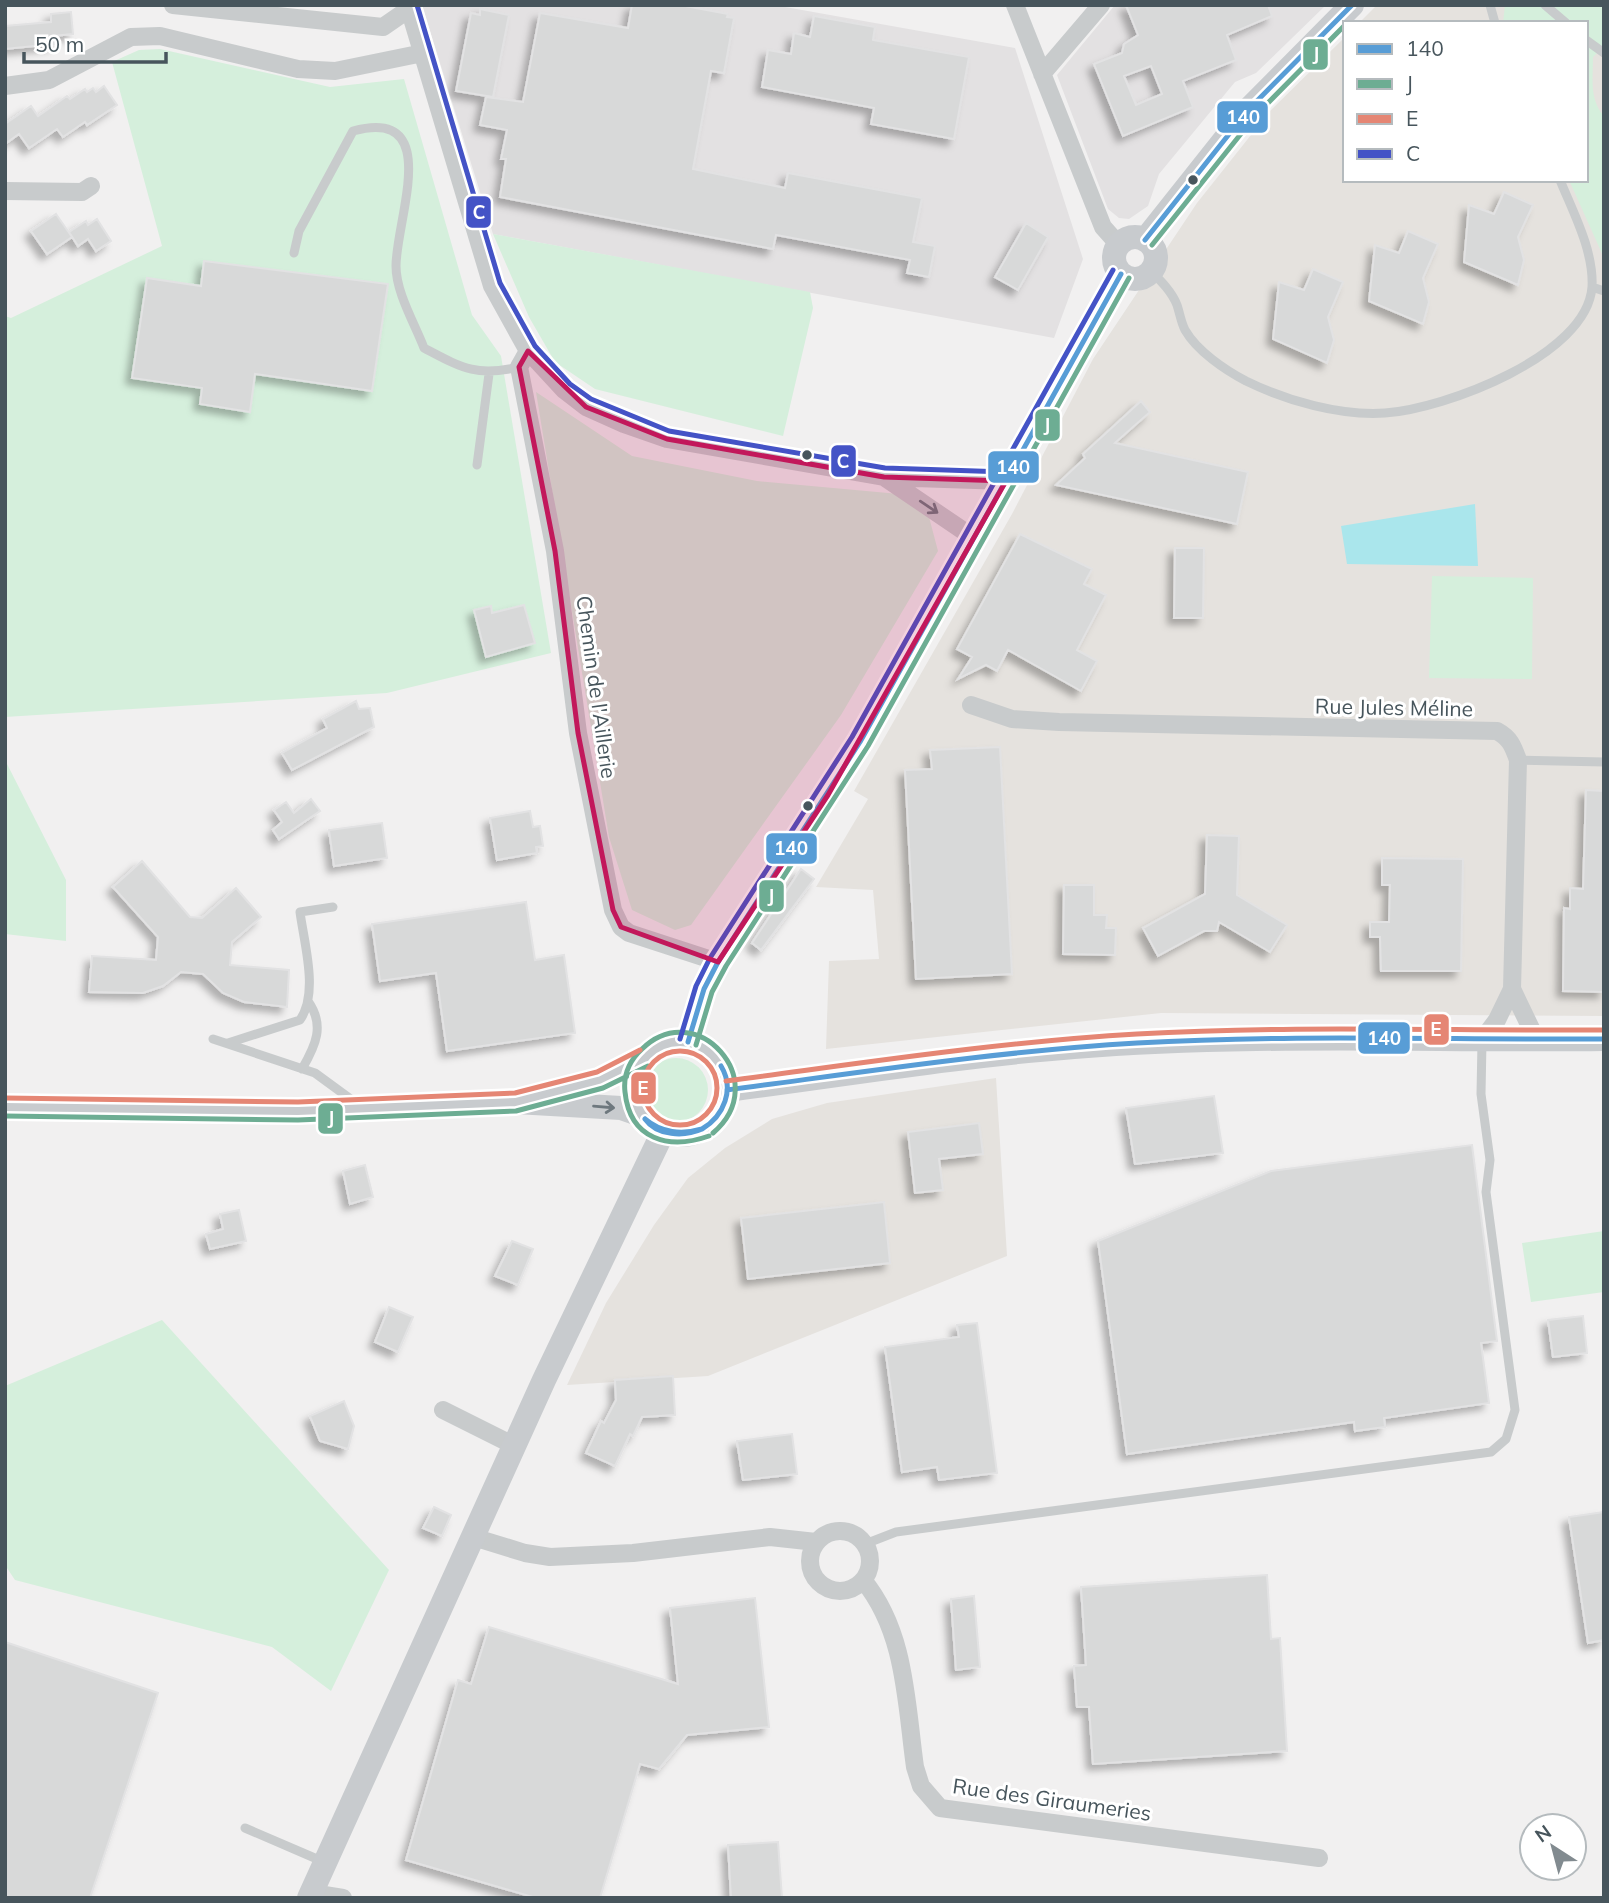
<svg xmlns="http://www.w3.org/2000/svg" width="1609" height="1903" font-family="Mulish,sans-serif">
  <defs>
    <filter id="shadow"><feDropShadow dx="-6" dy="6" stdDeviation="3.5" flood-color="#0004"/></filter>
  </defs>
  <rect width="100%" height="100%" fill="#f1f0f0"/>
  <path fill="#e5e2de" d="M1377 5H1604V1016L1161 1013 826 1049 829 961 879 959 873 890 816 887 868 799 854 791 1012 514 1093 359 1197 203 1270 111 1345 37V180H1586V23H1359Z
    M996 1078 1007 1256 708 1376 567 1385 606 1303 654 1225 688 1178 725 1148 772 1119 827 1103Z"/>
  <path fill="#e3e1e2" d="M422 5H774L1015 48 1083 259 1054 338 493 234Z
    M1115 5H1326L1256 73 1235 82 1159 174 1148 206 1129 219 1119 218 1108 209 1057 75Z"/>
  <path fill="#d5efdc" d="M1505 5H1604V46L1593 57C1593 77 1589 100 1604 116V258L1569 180H1586V23H1503Z
    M160 49 330 87 404 79 472 315 501 356 551 653 387 693 5 717V316L11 318 162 246 112 62 139 50Z
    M493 234 810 292 813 308 783 436 595 389 555 362 529 317Z
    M536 392 632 456 757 481 899 494 929 517 938 551 841 715 691 925 675 930 632 910 609 837Z
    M1432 576 1533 578 1532 679 1429 678Z
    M5 760 66 880V941L5 934Z
    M644 1090a32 32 0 1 1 64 0a32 32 0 1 1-64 0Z
    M1604 1231V1292L1531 1302 1522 1243Z
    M162 1320 389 1570 331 1691 272 1647 15 1580 5 1565V1386Z"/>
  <path fill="#aae6ec" d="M1475 504 1478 566 1347 564 1341 526Z"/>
  <path fill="#d8d9d9" stroke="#e2e2e3" stroke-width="2" fill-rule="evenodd" filter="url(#shadow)" d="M632 5H680L728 14 727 17 734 18 724 73 711 71 693 169 785 188 788 173 922 198 913 242 935 246 929 277 907 273 910 260 776 235 773 249 500 197 506 159H501L507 130 480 125 486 97 523 102 540 13 628 28Z
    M1126 5H1268L1272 16 1227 35 1236 60 1183 81 1193 107 1123 136 1094 64 1122 53 1124 44 1138 35ZM1151 66 1162 94 1136 105 1124 76Z
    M480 9 509 15 493 97 456 91 471 13 480 15Z
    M71 12 73 34 53 36 54 44 5 49V26L51 22V14Z
    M814 16 875 27 873 40 969 57 954 139 871 124 874 108 762 87 768 50 791 54 794 33 810 37Z
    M104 86 117 105 87 125 85 122 63 137 57 129 29 148 19 134 5 144V124L31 106 38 116 67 96 70 99 85 89 87 92 93 88 96 92Z
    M1504 192 1533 205 1518 237 1524 260 1518 285 1464 262 1469 205 1494 214Z
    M56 214 72 237 47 254 31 231Z
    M97 219 111 241 96 251 88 239 78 246 69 232 86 221 88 225Z
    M1026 223 1048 237 1018 290 995 277Z
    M1408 231 1438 244 1423 278 1429 302 1423 324 1369 301 1375 245 1399 253Z
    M204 261 388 284 372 391 255 374 250 412 200 404 202 388 132 378 147 278 201 286Z
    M1313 269 1343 282 1328 317 1334 340 1327 363 1273 339 1279 282 1304 290Z
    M1141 401 1150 412 1115 443 1248 472 1237 524 1056 485 1085 458 1083 454Z
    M1020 534 1092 569 1084 584 1106 595 1077 650 1097 661 1081 691 1008 650 997 671 986 665 958 679 972 657 957 649Z
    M1175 548H1204L1203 618H1174Z
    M524 605 535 643 486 657 474 610 491 606 492 613Z
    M356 701 359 709 370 708 374 727 292 770 282 753 327 728 323 719Z
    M1000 747 1012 974 916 979 905 770 932 769 930 750Z
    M1586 790 1604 791V992L1563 991 1564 908 1570 909V888L1583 889Z
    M311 799 320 811 279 839 273 830 282 822 274 810 286 802 294 813Z
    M530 811 533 827 540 826 543 846 536 847 537 853 497 860 490 818Z
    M382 823 387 858 334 866 329 830Z
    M1207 835 1239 836 1237 895 1287 925 1270 952 1219 922 1217 931H1204L1158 956 1143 928 1205 894Z
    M1382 858 1463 859 1461 971H1381L1380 937H1370V922H1389L1390 885H1382Z
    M142 861 190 917 202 918 236 888 261 917 232 942 230 965 289 970 287 1007 244 1002 223 993 203 974 181 972 163 986 143 993 89 992 92 956 156 960 158 937 113 887Z
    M801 869 814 879 761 950 752 943Z
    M1064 885H1094V915H1107L1106 928H1116L1115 955 1063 954Z
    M526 902 535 960 564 955 575 1033 447 1051 436 973 380 981 372 924Z
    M1214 1096 1223 1153 1135 1164 1126 1108Z
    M979 1123 983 1154 939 1159 943 1190 915 1193 908 1132Z
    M1472 1145 1497 1341 1481 1343 1489 1403 1384 1418 1385 1427 1355 1431 1354 1422 1127 1454 1098 1241 1271 1171Z
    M365 1165 373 1197 350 1204 343 1171Z
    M884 1202 890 1263 748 1279 741 1218Z
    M239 1210 246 1241 210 1249 206 1234 223 1229 220 1214Z
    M512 1241 533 1249 518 1285 495 1276Z
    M389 1307 413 1317 398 1352 375 1342Z
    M1583 1316 1587 1353 1553 1357 1548 1320Z
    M977 1323 997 1473 939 1480 937 1467 902 1472 885 1347 959 1337 957 1325Z
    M673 1376 675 1415 642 1417 633 1436 630 1434 615 1466 586 1453 601 1421 604 1423 616 1400 615 1380Z
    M344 1401 354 1426 348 1449 320 1441 310 1416Z
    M792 1434 797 1474 743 1480 737 1441Z
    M434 1507 451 1515 442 1536 423 1528Z
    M1604 1512V1640L1588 1643 1569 1517Z
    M1267 1575 1271 1639 1280 1638 1287 1751 1093 1764 1089 1707H1077L1074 1666 1086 1665 1081 1587Z
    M974 1596 980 1667 956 1670 951 1599Z
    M755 1598 769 1727 687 1735 659 1769 640 1764 600 1898H536L406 1860 458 1680 471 1684 489 1627 678 1684 670 1608Z
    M5 1642 158 1693 90 1898H5Z
    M778 1842 782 1898H731L728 1845Z"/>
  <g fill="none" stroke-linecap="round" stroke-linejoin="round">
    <path stroke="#c8cbcc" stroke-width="9" d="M1490 5 1495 23
      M1545 5 1566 23
      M1586 40 1604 53
      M294 253 299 231 353 131C444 106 396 219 396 266 396 293 415 324 424 348 462 368 476 377 519 367
      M1151 271C1161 281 1172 292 1177 305 1180 314 1181 322 1185 330 1197 351 1225 370 1246 381 1287 401 1340 416 1385 413 1444 409 1587 356 1592 287 1594 251 1573 212 1560 180
      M1592 287 1604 291
      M477 465 489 374
      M1518 760 1604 762
      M213 1039 315 1073 356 1103
      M228 1043 300 1020C319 993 304 943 300 912L333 907
      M302 1069C316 1045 325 1025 308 1001
      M865 1544 896 1532 1491 1452 1506 1439 1515 1410 1486 1192 1490 1160 1481 1094 1482 1042
      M245 1828 324 1862"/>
    <path stroke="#c8cbcc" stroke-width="18" d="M173 5 383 27 409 9
      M408 5 492 286 528 351 564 390 586 407 624 424 667 439 884 477 1006 481
      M1015 5 1103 227 1119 245
      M1042 74 1101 5
      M5 86 49 80 131 37 160 36 298 69 335 71 423 53
      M5 191 82 192 91 186
      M528 351 519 367 555 551 578 733 613 910 621 927 629 933 718 962
      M884 477 974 538
      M971 705 1012 719 1059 722 1497 731C1510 738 1513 746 1518 760L1512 989 1536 1039
      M1482 1040 1497 1020 1512 989
      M443 1410 515 1446
      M810 1561a30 30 0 1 1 60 0a30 30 0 1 1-60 0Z
      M473 1537 525 1553 550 1557 633 1553 770 1537 816 1542
      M863 1580C906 1632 906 1703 915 1767L921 1786 940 1808 1319 1858
      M312 1893 343 1898"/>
    <path stroke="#c8cbce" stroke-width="24" d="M1114 258a21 21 0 1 1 42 0a21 21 0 1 1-42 0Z
      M1145 240 1249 109 1352 5
      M633 1088a47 47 0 1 1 94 0a47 47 0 1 1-94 0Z
      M688 1042 704 989 718 962 860 742 1121 274
      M727 1090C843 1075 958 1056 1074 1047 1250 1033 1428 1041 1604 1039
      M544 1095 600 1080 644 1058
      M5 1107 298 1111 516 1102 621 1108 641 1115
      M309 1898 544 1380 663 1132"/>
    <defs>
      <path id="bus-1" d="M1145 240 1249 109 1352 5
        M688 1042 704 989 718 962 860 742 1121 274
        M727 1090C864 1072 1000 1051 1137 1043 1293 1034 1448 1040 1604 1039
        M645 1119C661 1133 682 1135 702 1129
        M645 1119C657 1136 684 1137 702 1129
        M702 1129C724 1116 735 1089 721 1066"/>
      <path id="bus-2" d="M1152 245 1256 115 1345 25
        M696 1045 712 992 726 966 868 746 1129 278
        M5 1116 298 1120 516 1111 603 1088 648 1066
        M709 1136C669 1150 630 1140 625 1092 623 1075 629 1061 642 1049 696 996 774 1081 713 1133"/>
      <path id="bus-3" d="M643 1088a37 37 0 1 1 74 0a37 37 0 1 1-74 0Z
        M726 1081C863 1063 999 1042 1137 1034 1292 1025 1448 1031 1604 1030
        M5 1098 298 1102 515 1093 597 1072 640 1050"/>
      <path id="bus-4" d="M417 5 500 283 535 346 570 384 591 399 669 431 885 468 1006 472
        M680 1039 696 986 710 958 852 737 1113 270"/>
    </defs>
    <use href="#bus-1" stroke="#fff" stroke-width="10"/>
    <use href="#bus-2" stroke="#fff" stroke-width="10"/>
    <use href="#bus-3" stroke="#fff" stroke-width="10"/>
    <use href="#bus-4" stroke="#fff" stroke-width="10"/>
    <use href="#bus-1" stroke="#589dd6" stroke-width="5"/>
    <use href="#bus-2" stroke="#6dad93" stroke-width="5"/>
    <use href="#bus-3" stroke="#e58674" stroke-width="5"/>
    <use href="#bus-4" stroke="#4453c6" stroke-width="5"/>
  </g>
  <defs><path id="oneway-shaft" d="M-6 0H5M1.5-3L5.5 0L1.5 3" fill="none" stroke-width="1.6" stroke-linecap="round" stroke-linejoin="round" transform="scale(1.75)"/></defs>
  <g stroke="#6e787e">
    <use href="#oneway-shaft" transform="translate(929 507) rotate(34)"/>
    <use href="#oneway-shaft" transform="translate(604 1107) rotate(5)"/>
  </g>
  <path fill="#c2185b" fill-opacity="0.2" stroke="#c2185b" stroke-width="5" stroke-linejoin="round" d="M528 351 586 407 667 439 884 477 1006 481 828 795 718 962 621 927 613 910 578 733 555 551 519 367Z"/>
  <g fill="#47555c" stroke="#fff" stroke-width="2.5">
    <circle cx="1193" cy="180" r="6"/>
    <circle cx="807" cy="455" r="6"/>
    <circle cx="808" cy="806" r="6"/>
  </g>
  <g text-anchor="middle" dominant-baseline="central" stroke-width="6" stroke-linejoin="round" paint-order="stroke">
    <g font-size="21" fill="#47555c" stroke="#fff">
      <text transform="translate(597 687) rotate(82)">Chemin de l'Aillerie</text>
      <text transform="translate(1394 707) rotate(1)">Rue Jules Méline</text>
      <text transform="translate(1052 1799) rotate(8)">Rue des Giraumeries</text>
    </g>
  </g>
  <g stroke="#fff" stroke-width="2.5">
    <rect x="1302" y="38" width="27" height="33" rx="7" fill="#6dad93"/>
    <rect x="1216" y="100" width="53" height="34" rx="7" fill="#589dd6"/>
    <rect x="465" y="195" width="27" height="34" rx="7" fill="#4453c6"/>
    <rect x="1034" y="408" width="27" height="34" rx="7" fill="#6dad93"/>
    <rect x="830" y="444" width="27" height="34" rx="7" fill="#4453c6"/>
    <rect x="987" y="450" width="53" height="34" rx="7" fill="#589dd6"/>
    <rect x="765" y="832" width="53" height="33" rx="7" fill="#589dd6"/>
    <rect x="758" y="879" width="27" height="34" rx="7" fill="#6dad93"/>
    <rect x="1423" y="1013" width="27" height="33" rx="7" fill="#e58674"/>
    <rect x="1357" y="1021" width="54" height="34" rx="7" fill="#589dd6"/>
    <rect x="630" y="1071" width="27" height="34" rx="7" fill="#e58674"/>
    <rect x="317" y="1102" width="27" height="33" rx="7" fill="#6dad93"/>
  </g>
  <g font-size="19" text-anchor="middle" font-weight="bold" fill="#fff">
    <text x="1316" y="61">J</text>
    <text x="1243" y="124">140</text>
    <text x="479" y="219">C</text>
    <text x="1047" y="432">J</text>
    <text x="843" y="468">C</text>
    <text x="1013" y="474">140</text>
    <text x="791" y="855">140</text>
    <text x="771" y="903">J</text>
    <text x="1436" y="1036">E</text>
    <text x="1384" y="1045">140</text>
    <text x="643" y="1095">E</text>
    <text x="331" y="1125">J</text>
  </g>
  <rect width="1609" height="1903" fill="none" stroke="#47555c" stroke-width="14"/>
  <rect x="1343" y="21" width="245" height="161" fill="#ffffff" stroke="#b5bbbe" stroke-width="2"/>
  <rect x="1357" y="44" width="35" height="10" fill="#589dd6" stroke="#b5bbbe" stroke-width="2"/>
  <text x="1406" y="56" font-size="21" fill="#47555c">140</text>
  <rect x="1357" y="79" width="35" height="10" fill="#6dad93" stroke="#b5bbbe" stroke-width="2"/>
  <text x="1406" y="91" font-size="21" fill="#47555c">J</text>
  <rect x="1357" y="114" width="35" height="10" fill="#e58674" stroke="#b5bbbe" stroke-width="2"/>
  <text x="1406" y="126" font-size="21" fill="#47555c">E</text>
  <rect x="1357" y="149" width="35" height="10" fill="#4453c6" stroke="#b5bbbe" stroke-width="2"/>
  <text x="1406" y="161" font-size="21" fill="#47555c">C</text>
  <g transform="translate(1553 1847) rotate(324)"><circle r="33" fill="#ffffff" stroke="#b5bbbe" stroke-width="2"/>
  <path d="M0-5L12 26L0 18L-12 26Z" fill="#828b90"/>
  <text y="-10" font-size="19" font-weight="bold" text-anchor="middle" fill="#47555c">N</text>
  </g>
  <path d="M24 52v10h142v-10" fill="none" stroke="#47555c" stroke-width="3.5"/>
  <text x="35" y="52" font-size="21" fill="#47555c" stroke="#ffffff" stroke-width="5" paint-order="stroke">50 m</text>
</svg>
